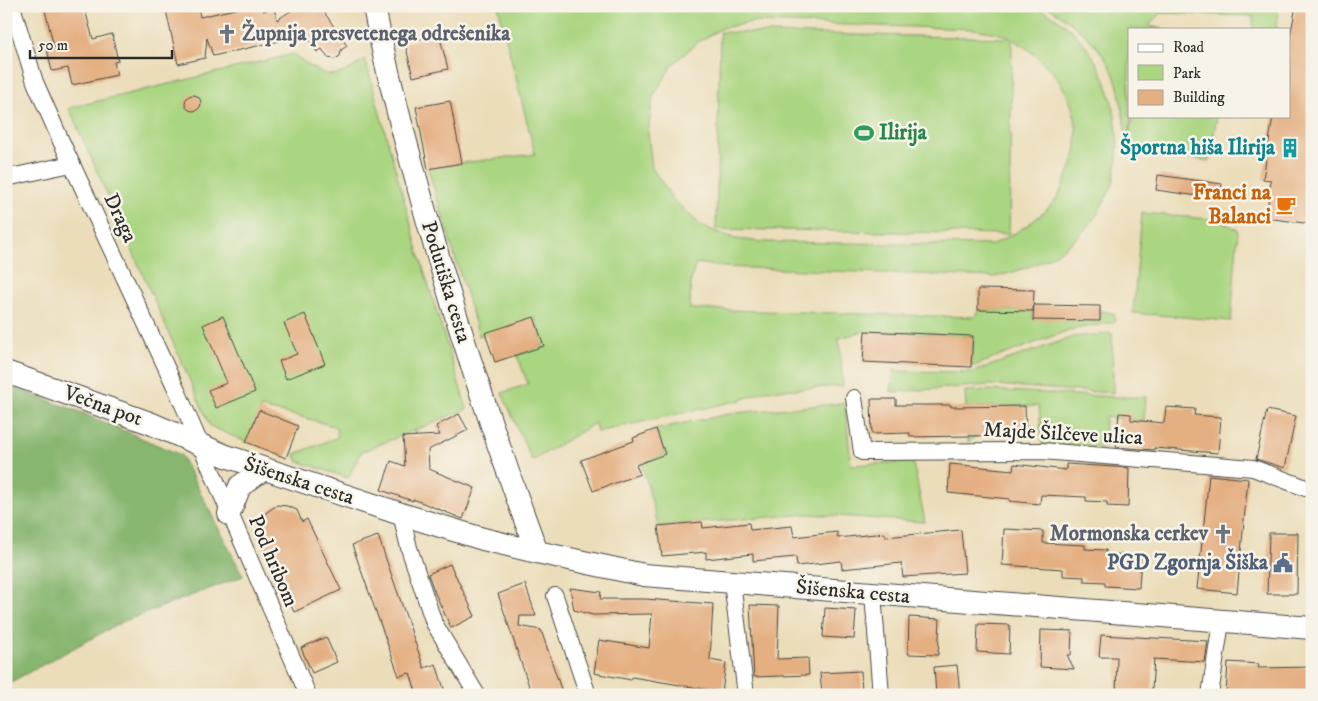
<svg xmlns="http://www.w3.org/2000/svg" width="1318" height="701" font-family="'IM FELL DW Pica',serif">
  <rect width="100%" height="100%" fill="#f7f3e8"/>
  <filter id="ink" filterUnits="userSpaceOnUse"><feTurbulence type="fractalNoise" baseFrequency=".02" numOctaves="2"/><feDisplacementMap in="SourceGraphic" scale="10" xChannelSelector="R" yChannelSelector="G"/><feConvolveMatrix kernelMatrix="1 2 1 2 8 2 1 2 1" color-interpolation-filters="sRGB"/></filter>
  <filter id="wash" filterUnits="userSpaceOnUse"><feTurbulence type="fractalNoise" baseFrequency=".0096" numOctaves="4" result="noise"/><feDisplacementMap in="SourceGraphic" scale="20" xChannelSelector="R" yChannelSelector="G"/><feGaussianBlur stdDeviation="1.12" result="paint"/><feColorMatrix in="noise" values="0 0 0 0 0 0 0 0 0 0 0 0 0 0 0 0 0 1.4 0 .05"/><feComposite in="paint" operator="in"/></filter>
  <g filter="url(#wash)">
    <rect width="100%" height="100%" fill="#ebddb9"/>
    <path fill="#aad581" stroke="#6a8056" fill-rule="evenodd" d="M498 6H1031C1101 29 1129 118 1113 183 1111 190 1106 197 1103 203 1100 209 1097 215 1093 220 1066 254 1036 267 994 277L722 267 696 263 691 280 690 309 975 317 978 310 1033 311V319L1100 320V311L1114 313 1115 322 1069 330 971 367 973 336 865 331 839 338 843 386 765 391 741 400 597 432 595 423 532 461 502 393 528 384 517 355 544 346 535 318 479 336 428 169 462 163 535 154ZM753 22 975 29 1006 35 1010 38 720 32 716 229 1009 234 1012 39C1063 68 1093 121 1067 177 1063 184 1061 192 1057 198 1040 220 1016 233 992 245L764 242 736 239 701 226 673 199 652 168 648 133 653 97 672 65 698 42 722 28Z
      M1047 6H1278L1277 29H1253V16L1160 13 1149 26 1163 29H1129V116H1131L1128 143 1133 116H1217L1209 161 1128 148C1124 128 1122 93 1114 75 1101 44 1074 24 1047 6Z
      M293 54C325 77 331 84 365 59L421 261 467 409 361 452 348 478 297 461 295 454 338 437 336 427 302 417 261 408 246 442 210 426 69 108Z
      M1142 213 1220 220 1238 230 1231 321 1133 313Z
      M1112 333 1113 393 991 385 891 392 894 371 972 372 1073 337Z
      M989 390 1115 397H1146L1144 421 1105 417 1104 448 1042 445 1039 406 978 407 977 436 968 442 965 391Z
      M845 403 851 465 913 462 925 522 808 514 658 526 642 463 665 454 656 429 734 413Z"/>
    <path fill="#87b66f" stroke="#59704d" d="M6 385 80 412 181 455 243 576 122 622 9 683 8 695H6Z"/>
    <g id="blocks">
      <path fill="#e4af81" d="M44 6H84L93 39 112 34 118 61 114 62 117 75 72 85 68 68 52 71 47 49 54 47Z
        M165 6H198L200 17 248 6H262L263 11 274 8 277 20 298 6H320L347 46 341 50 340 56 335 59 328 58 322 49 317 52 302 29 277 35 279 41 213 56 207 38 205 58 178 64Z
        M1296 6H1312V224L1266 218 1271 180 1263 179 1273 116H1289V42Z
        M439 34 448 69 413 77 405 43Z
        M185 103a8 8 0 1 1 16 0a8 8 0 1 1-16 0Z
        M450 101 462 163 428 169 416 107Z
        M1158 175 1222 184 1219 199 1156 190Z
        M978 289 1034 290 1033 311 978 310Z
        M1034 305 1100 306V321L1033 320Z
        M305 314 325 364 286 379 279 361 297 354 284 323Z
        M223 316 255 392 216 408 208 390 227 383 203 325Z
        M534 317 544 346 495 362 485 333Z
        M865 331 973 336 971 367 863 362Z
        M871 399H896V405H951V407L1025 406 1026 435 910 437V433L872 434Z
        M1166 407 1195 409 1194 415 1221 417 1218 453 1154 448V450L1116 447 1119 413 1131 414V420L1164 423Z
        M259 410 298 426 286 458 246 442Z
        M1267 410 1296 416 1285 468 1256 459Z
        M459 414 468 430 428 450 429 469 475 488 463 519 413 499V501L381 490 391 461 405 466 403 437 440 435 436 426Z
        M656 429 665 454 636 465 640 474 593 491 581 460 634 441 633 438Z
        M950 464 1013 470 1014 464 1066 470V464L1129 468 1128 507 1107 506V502L1086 501V497L1041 495 1040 504 1009 501 1010 499 948 493Z
        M1209 475 1248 479 1237 593 1197 589Z
        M277 505 287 506 297 510 302 522 307 519 341 590 294 612 261 542 259 528 260 521 267 512Z
        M702 522 703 528 749 523 750 530 792 526 794 537 837 532 838 538 885 533V537L961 530 965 573 903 577 901 563 842 569 841 561 797 566 796 557 753 561V554L706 559V552L662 556 658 526Z
        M1004 529 1043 531V543L1085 545V549L1106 550V554L1141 555 1139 588 1105 586V582L1084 581V577L1063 576V569L1002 565Z
        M1269 533H1298L1297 594H1267Z
        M378 536 424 668 436 664 446 695H417L410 673 399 676 352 545Z
        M450 564 475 616 451 628 435 593 428 574Z
        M525 584 536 616H520L519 626 541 630 563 695H532L498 594Z
        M570 588 601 592 600 599H645L713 604 710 660 726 663 722 692 632 677 631 680 594 673 599 640 649 648 652 614 593 615 574 610Z
        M750 605 779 606 777 659 808 658 809 675 754 677Z
        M825 608 856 610 854 639 823 637Z
        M909 617 940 619 938 655 908 654Z
        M978 624 1010 625 1009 654 977 652Z
        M1041 630 1072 631 1071 655H1067L1074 669 1040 667Z
        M1101 635 1208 641 1205 662 1154 659 1152 690H1140V695H1116L1117 657H1099Z
        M326 637 337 662 312 673 301 648Z
        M1228 662 1259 664 1258 668 1312 667V695H1226Z
        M957 665 960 695H936L934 667Z
        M861 671 862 695H822L820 673Z"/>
    </g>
  </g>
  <g filter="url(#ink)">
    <use href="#blocks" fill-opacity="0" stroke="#484640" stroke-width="1"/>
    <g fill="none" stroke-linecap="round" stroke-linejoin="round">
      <defs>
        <path id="street" d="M12 6 35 82 61 141 179 395 308 695
          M6 178 71 164
          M854 398 862 452 1042 451 1253 468 1306 488H1312
          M401 514 409 548 434 623 477 695
          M732 582 746 695
          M873 594 881 695
          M555 596 588 695
          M1210 695 1221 622"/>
        <path id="secondary" d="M374 6C384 61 398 114 413 168 448 298 490 426 537 552
          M6 372 150 423 226 456 401 514 483 539 537 552 644 575 1312 628
          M229 514 240 486 264 469"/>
      </defs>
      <use href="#street" stroke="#484640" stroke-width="18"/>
      <use href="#secondary" stroke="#484640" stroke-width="24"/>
      <use href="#street" stroke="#fff" stroke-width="16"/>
      <use href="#secondary" stroke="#fff" stroke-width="22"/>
    </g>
  </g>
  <defs>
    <symbol id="church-bare" viewBox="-9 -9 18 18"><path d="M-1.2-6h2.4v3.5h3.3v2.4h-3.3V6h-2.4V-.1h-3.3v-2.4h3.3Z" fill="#6b7280" stroke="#f7f3e8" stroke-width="2.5" paint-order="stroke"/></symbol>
    <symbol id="stadium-bare" viewBox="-9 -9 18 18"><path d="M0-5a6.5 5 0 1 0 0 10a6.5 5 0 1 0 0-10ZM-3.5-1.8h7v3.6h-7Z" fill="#2e9e5b" stroke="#f7f3e8" stroke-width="2.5" paint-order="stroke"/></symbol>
    <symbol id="building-bare" viewBox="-9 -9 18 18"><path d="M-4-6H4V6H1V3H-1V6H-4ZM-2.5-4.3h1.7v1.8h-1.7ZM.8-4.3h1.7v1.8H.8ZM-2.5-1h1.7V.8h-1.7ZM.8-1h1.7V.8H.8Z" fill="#0f9aa8" stroke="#f7f3e8" stroke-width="2.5" paint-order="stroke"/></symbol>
    <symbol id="cafe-bare" viewBox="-9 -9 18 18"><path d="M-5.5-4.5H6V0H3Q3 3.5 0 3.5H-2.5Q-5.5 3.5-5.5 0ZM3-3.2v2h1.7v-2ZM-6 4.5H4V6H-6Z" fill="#e8710a" stroke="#f7f3e8" stroke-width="2.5" paint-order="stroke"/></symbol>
    <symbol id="civic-bare" viewBox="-9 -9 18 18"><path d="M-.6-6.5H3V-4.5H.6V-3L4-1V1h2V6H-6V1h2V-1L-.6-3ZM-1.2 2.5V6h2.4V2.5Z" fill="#5c6f8a" stroke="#f7f3e8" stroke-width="2.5" paint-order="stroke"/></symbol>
  </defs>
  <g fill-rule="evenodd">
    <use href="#church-bare" x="213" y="20" width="28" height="28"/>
    <use href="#stadium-bare" x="850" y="119" width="28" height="28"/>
    <use href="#building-bare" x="1276" y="134" width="28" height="28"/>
    <use href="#cafe-bare" x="1272" y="191" width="28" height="28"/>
    <use href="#church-bare" x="1209" y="520" width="28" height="28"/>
    <use href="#civic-bare" x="1269" y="549" width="28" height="28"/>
  </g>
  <g text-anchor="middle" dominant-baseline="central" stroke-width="5" stroke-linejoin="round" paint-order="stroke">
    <g font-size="21" font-weight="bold" fill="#5b616d" stroke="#f7f3e8" text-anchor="start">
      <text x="242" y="34">Župnija presvetenega odrešenika</text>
      <text x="1208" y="534" text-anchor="end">Mormonska cerkev</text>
    </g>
    <g font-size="21" font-weight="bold" fill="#27864d" stroke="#f7f3e8" text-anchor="start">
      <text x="879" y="133">Ilirija</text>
    </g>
    <g font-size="21" font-weight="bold" fill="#0d838f" stroke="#f7f3e8" text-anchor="end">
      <text x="1275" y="148">Športna hiša Ilirija</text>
    </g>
    <g font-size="21" font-weight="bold" fill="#c56008" stroke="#f7f3e8" text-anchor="end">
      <text x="1271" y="193">Franci na<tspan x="1271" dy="24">Balanci</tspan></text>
    </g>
    <g font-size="21" fill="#2b2b2b" stroke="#f7f3e8">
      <text transform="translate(120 218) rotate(65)">Draga</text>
      <text transform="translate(446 282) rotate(73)">Podutiška cesta</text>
      <text transform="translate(103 406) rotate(20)">Večna pot</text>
      <text transform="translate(1063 434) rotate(3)">Majde Šilčeve ulica</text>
      <text transform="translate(299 481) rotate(18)">Šišenska cesta</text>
      <text transform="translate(273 561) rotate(67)">Pod hribom</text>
      <text transform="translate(853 592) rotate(5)">Šišenska cesta</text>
    </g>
    <g font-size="21" font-weight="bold" fill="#4e5e75" stroke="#f7f3e8" text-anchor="end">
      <text x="1268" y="563">PGD Zgornja Šiška</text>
    </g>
  </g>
  <rect width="1318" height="701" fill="none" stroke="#f7f3e8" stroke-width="25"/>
  <rect x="1128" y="28" width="162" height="90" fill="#f7f3e8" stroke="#a5a39c"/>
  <rect x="1138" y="44" width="25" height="8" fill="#ffffff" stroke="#a5a39c"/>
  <text x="1173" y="52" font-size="15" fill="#2b2b2b">Road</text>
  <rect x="1138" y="65" width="25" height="15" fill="#aad581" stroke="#a5a39c"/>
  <text x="1173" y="78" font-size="15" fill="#2b2b2b">Park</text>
  <rect x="1138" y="90" width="25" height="15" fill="#e4af81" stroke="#a5a39c"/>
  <text x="1173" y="102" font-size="15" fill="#2b2b2b">Building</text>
  <path d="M30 50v8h142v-8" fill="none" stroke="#2b2b2b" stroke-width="2.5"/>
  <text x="38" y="50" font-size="15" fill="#2b2b2b" stroke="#f7f3e8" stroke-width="4" paint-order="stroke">50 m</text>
</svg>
